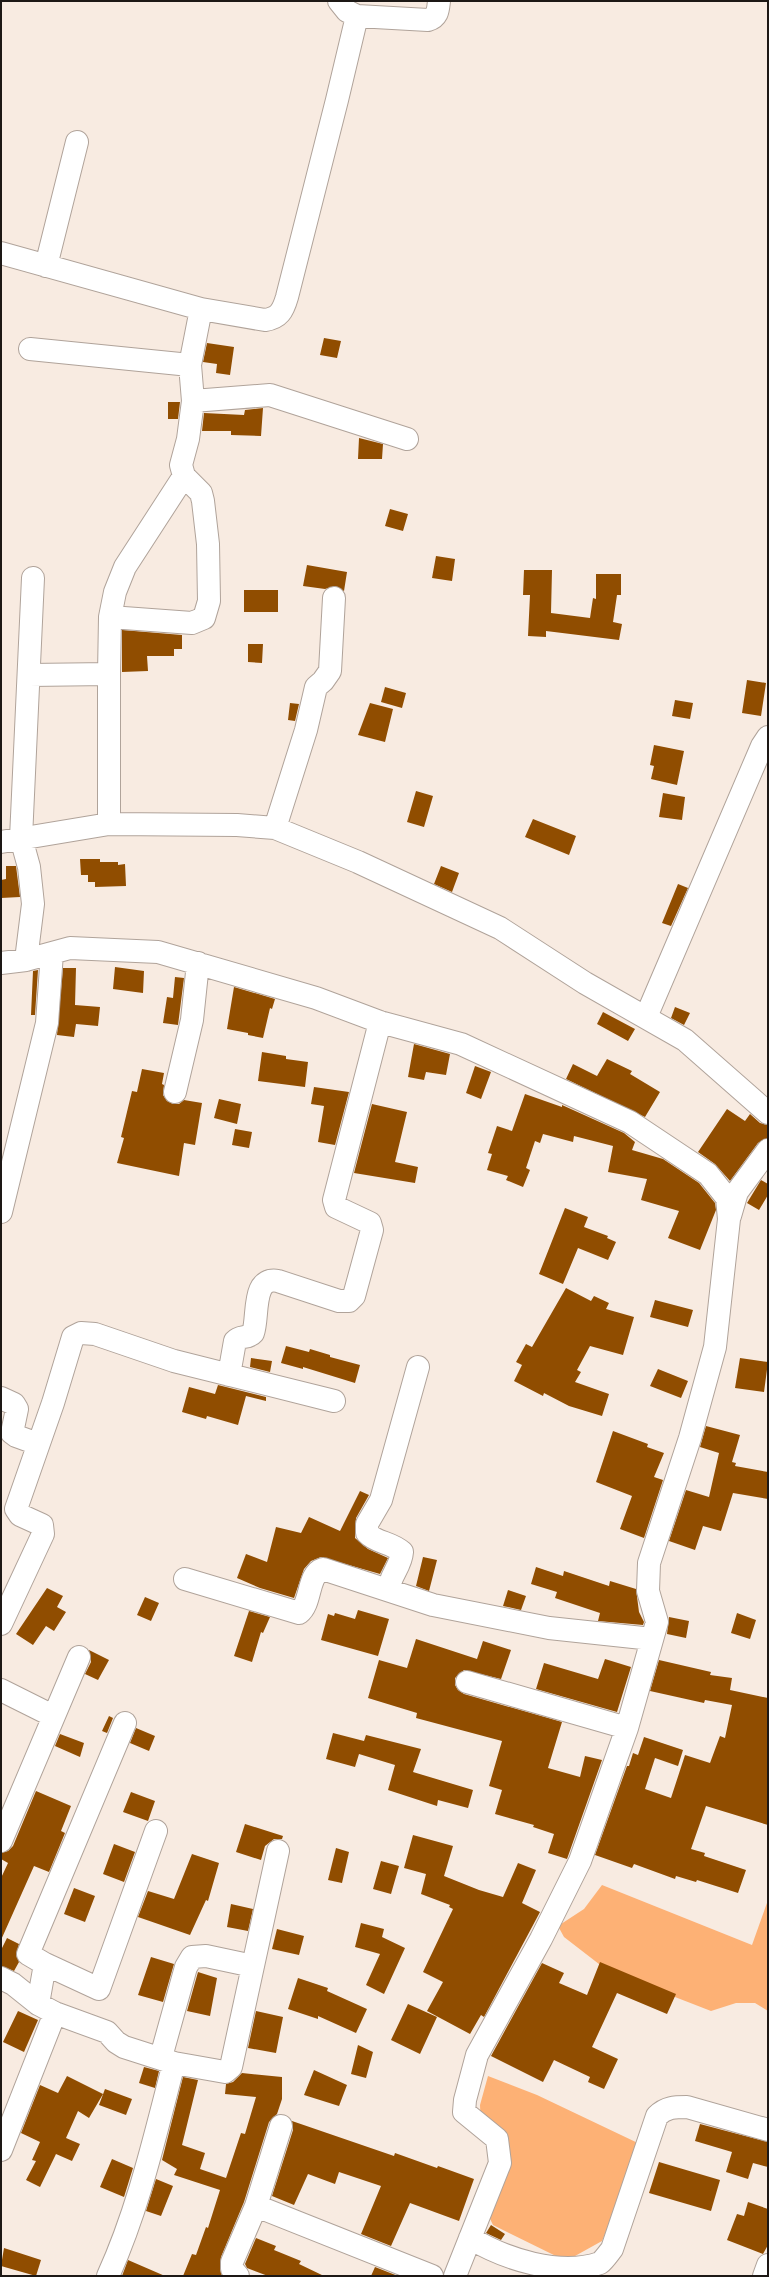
<svg xmlns="http://www.w3.org/2000/svg" width="769" height="2277" font-family="'Space Grotesk',sans-serif">
  <rect width="100%" height="100%" fill="#f8ebe1"/>
  <path fill="#fdb175" d="M602 1885 752 1945 768 1900V2011L755 2003H736L711 2011 608 1971 564 1937 558 1926 584 1909Z
    M488 2076 537 2095 642 2145 602 2241 566 2261 493 2225 481 2200 499 2144 481 2127 480 2105Z"/>
  <path fill="#904d00" d="M324 338 341 341 337 358 320 355Z
    M207 343 234 347 230 375 216 373 217 364 203 362Z
    M168 402H180L178 419H168Z
    M263 408 261 436 231 435V431H202L204 413 244 415 245 410Z
    M359 438 383 444 382 459H358Z
    M390 509 408 514 403 531 385 526Z
    M436 556 455 559 452 581 432 578Z
    M307 565 347 572 344 591 335 586 325 589 303 586Z
    M524 570H552L551 613 590 618 593 598 596 599V574H621V595H617L613 622 622 624 619 640 546 631V637L528 636 530 595H523Z
    M244 590H278V612H244Z
    M122 630 182 635V649H174V656H147L148 671 122 672Z
    M248 644H263L262 663 248 662Z
    M747 680 766 683 761 716 742 713Z
    M385 687 406 693 402 708 381 702Z
    M675 700 693 703 690 719 672 716Z
    M290 703 299 704 295 721 288 720Z
    M370 703 393 709 385 742 358 735Z
    M654 745 684 751 677 785 651 779 654 766 650 765Z
    M416 791 433 796 424 827 407 822Z
    M663 793 685 797 682 820 659 817Z
    M533 819 576 836 569 855 525 837Z
    M80 859H100V862H118V865L125 864 126 886 95 887V882H88V875H81Z
    M6 866H16L20 897 1 898V880L6 879Z
    M441 866 459 873 452 892 434 884Z
    M678 884 688 888 671 926 662 923Z
    M115 967 144 971 143 993 113 989Z
    M63 968H76L75 1005 100 1007 98 1026 76 1024 74 1037 57 1035Z
    M38 970 35 1015H31L33 971Z
    M175 977 184 978 178 1025 163 1023 167 997 173 998Z
    M234 987 275 999 272 1009 270 1008 263 1038 248 1035V1033L227 1029Z
    M675 1007 690 1013 684 1025 671 1018Z
    M603 1012 635 1029 628 1041 597 1024Z
    M414 1044 450 1054 446 1075 426 1072 424 1080 408 1077Z
    M262 1052 286 1056V1059L308 1062 305 1087 258 1081Z
    M607 1059 632 1071 630 1074 660 1092 645 1117 566 1079 573 1064 597 1076Z
    M475 1066 491 1072 481 1099 466 1093Z
    M142 1069 164 1073 162 1084 164 1085 163 1095 167 1101 173 1104H179L184 1100 202 1103 195 1145 184 1143 179 1176 117 1163 124 1138 121 1137 132 1091 137 1092Z
    M314 1087 349 1092 335 1145 318 1142 324 1106 311 1104Z
    M525 1094 562 1107V1105L624 1133 635 1142 632 1150 663 1159 699 1183 715 1203 716 1210 700 1250 668 1238 679 1211 641 1200 647 1179 608 1172 613 1146 574 1136 573 1142 543 1134 540 1143 535 1141 526 1168 530 1170 523 1187 506 1180 508 1176 487 1170 492 1154 488 1153 497 1126 512 1131Z
    M219 1099 241 1104 237 1124 214 1118Z
    M372 1104 407 1112 395 1162 418 1167 415 1183 354 1173Z
    M727 1109 745 1121 750 1114 760 1123 768 1125V1138L758 1143 730 1181 715 1164 698 1152Z
    M235 1129 252 1132 249 1148 232 1145Z
    M761 1180 768 1184V1195L759 1210 747 1203Z
    M565 1208 588 1217 584 1227 608 1236 607 1238 616 1242 608 1260 578 1248 563 1284 539 1274Z
    M566 1288 591 1301 594 1296 609 1303 606 1309 634 1317 623 1355 590 1346 577 1370 581 1372 575 1382 609 1394 602 1416 569 1406 544 1393 543 1396 514 1381 522 1365 516 1362 526 1344 532 1347Z
    M655 1300 693 1310 688 1327 650 1317Z
    M286 1346 309 1352 310 1349 330 1355V1357L360 1365 355 1383 303 1367V1369L281 1363Z
    M251 1358 272 1361 270 1372 250 1367Z
    M740 1358 768 1362 764 1392 735 1388Z
    M658 1369 688 1381 681 1398 650 1386Z
    M218 1385 266 1397V1401L246 1396 238 1425 207 1416 206 1419 182 1412 189 1387 215 1394Z
    M706 1426 740 1435 732 1462 736 1463 735 1466 768 1472V1499L733 1493 721 1531 703 1526 695 1550 669 1541 686 1490 709 1497 719 1453 700 1447Z
    M613 1431 648 1444 647 1447 664 1453 654 1477 663 1480 644 1538 620 1529 632 1496 596 1482Z
    M360 1491 369 1495 356 1518 355 1538 368 1549 388 1558 380 1574 321 1557 311 1561 304 1569 294 1598 260 1588 237 1578 246 1554 267 1562 276 1527 301 1533 309 1517 340 1531Z
    M423 1557 437 1560 429 1591 416 1586Z
    M536 1567 563 1576 564 1571 609 1586 610 1581 636 1589 639 1612 644 1622 643 1625 598 1621 600 1613 555 1598 557 1592 531 1584Z
    M47 1588 63 1596 57 1607 66 1612 54 1631 46 1626 33 1645 16 1634Z
    M508 1590 526 1596 521 1610 503 1606Z
    M145 1597 159 1603 151 1621 137 1615Z
    M358 1610 389 1619 378 1656 321 1640 328 1614 334 1616 335 1613 355 1619Z
    M249 1611 270 1617 263 1633 261 1632 252 1662 234 1656Z
    M737 1613 756 1620 750 1639 731 1633Z
    M669 1617 689 1621 686 1638 667 1634Z
    M416 1639 477 1659 483 1641 511 1650 501 1679 464 1670 455 1678V1685L458 1690 464 1694 562 1722 548 1768 580 1777 585 1756 602 1760 567 1859 548 1853 554 1834 533 1827 534 1825 495 1814 502 1790 489 1786 502 1741 416 1718 417 1713 368 1698 379 1660 407 1668Z
    M89 1650 109 1660 98 1680 85 1674 91 1662Z
    M605 1659 631 1667 617 1712 536 1689 544 1663 598 1679Z
    M659 1660 711 1672 710 1675 732 1678 730 1690 768 1698V1825L706 1806 691 1849 705 1853 704 1856 746 1870 738 1893 697 1880 696 1882 676 1876 675 1879 634 1864 632 1868 595 1855 627 1766H629L633 1753 638 1755 644 1737 683 1750 678 1766 655 1758 645 1789 671 1798 685 1755 710 1763 720 1736 725 1738 732 1705 705 1700 704 1703 650 1691Z
    M109 1716 113 1718 107 1733 102 1731Z
    M136 1728 155 1736 149 1751 130 1743Z
    M333 1733 364 1741 366 1735 421 1749 413 1772 473 1790 468 1808 438 1800 437 1806 388 1790 395 1765 359 1754 355 1767 326 1759Z
    M60 1734 84 1743 80 1757 55 1746Z
    M36 1791 71 1806 61 1831 65 1833 49 1872 34 1866 1 1940V1878L8 1863 1 1859V1853L8 1851 13 1846Z
    M131 1792 155 1801 148 1821 123 1812Z
    M245 1824 283 1836 282 1839H274L265 1846 261 1860 236 1852Z
    M413 1835 453 1846 444 1876 479 1890 503 1897 518 1863 536 1870 522 1903 540 1912 484 2017 481 2015 470 2034 427 2011 443 1982 423 1972 453 1909 449 1907 450 1905 421 1894 426 1874 404 1868Z
    M114 1844 135 1852 124 1882 103 1874Z
    M336 1848 349 1852 342 1883 328 1880Z
    M192 1854 219 1863 208 1901 206 1900 190 1935 138 1917 148 1891 174 1899Z
    M381 1861 399 1866 391 1894 373 1889Z
    M74 1888 95 1896 85 1922 64 1914Z
    M231 1904 253 1909 248 1931 227 1927Z
    M361 1923 384 1929 382 1937 405 1948 384 1994 366 1985 380 1954 355 1947Z
    M277 1929 304 1936 299 1955 272 1949Z
    M7 1938 19 1944 16 1955 19 1962 14 1971 1 1966V1950Z
    M151 1957 174 1964 163 2002 138 1995Z
    M600 1962 676 1994 667 2014 617 1993 592 2047 618 2059 604 2089 588 2082 590 2077 554 2060 543 2082 491 2056 542 1963 564 1973 559 1983 587 1995Z
    M198 1972 217 1978 210 2016 187 2011Z
    M298 1978 328 1988 327 1991 367 2009 356 2033 318 2016V2019L288 2009Z
    M408 2004 437 2017 420 2054 391 2040Z
    M18 2011 38 2020 24 2052 3 2042Z
    M256 2011 283 2017 276 2053 248 2048Z
    M358 2045 373 2052 366 2078 351 2074Z
    M144 2067 159 2071 155 2088 139 2083Z
    M314 2070 347 2085 339 2106 304 2095Z
    M242 2073 282 2077V2099L277 2114 269 2122 244 2202 221 2257 220 2269 222 2276H183L192 2254 196 2255 206 2227 208 2228 220 2190 174 2175 177 2169 162 2160 183 2077 198 2080 182 2145 205 2153 200 2169 226 2178 241 2133 245 2134 256 2097 225 2094 226 2084 233 2082Z
    M67 2076 103 2094 89 2118 78 2111 66 2138 80 2144 72 2161 56 2154 40 2187 26 2180 36 2161 32 2160 40 2142 21 2133 40 2085 58 2093Z
    M105 2089 132 2099 126 2115 99 2105Z
    M292 2121 394 2156 395 2153 437 2168 438 2166 474 2179 459 2221 410 2203 391 2246 361 2234 381 2186 339 2172 335 2184 308 2174 294 2205 272 2196 293 2130Z
    M700 2124 768 2142V2167L753 2163 748 2179 726 2172 732 2152 695 2141Z
    M112 2159 133 2168 124 2197 100 2187Z
    M659 2162 720 2180 711 2211 649 2193Z
    M156 2179 173 2186 161 2216 146 2211Z
    M748 2202 768 2209V2245L763 2254 727 2240 737 2214 744 2216Z
    M491 2225 505 2234 501 2240 486 2233Z
    M256 2238 276 2246 274 2250 301 2261 299 2264 324 2276H268L247 2268 245 2264Z
    M4 2248 41 2260 36 2276 1 2266Z
    M128 2260 165 2276H122Z
    M375 2267 398 2276H371Z"/>
  <g fill="none" stroke-linecap="round" stroke-linejoin="round">
    <defs>
      <path id="minor" d="M339 1 347 11 357 16 428 20C438 17 438 10 439 1
        M1 253 201 309 265 320C279 318 283 311 287 297L337 100 357 16
        M46 266 77 142
        M30 349 190 365
        M193 401 270 395 407 439
        M110 617 192 623 204 618 209 601 208 544 203 501 201 493 184 476 181 465 188 439 193 401 190 365 201 309
        M29 675 109 674
        M109 824V674L110 617 115 592 125 567 184 476
        M275 828 306 730 316 687 323 681 330 671 334 598
        M1 842 109 824 237 825 275 828 358 862 500 928 585 983 685 1040 768 1113
        M26 960 33 904 29 867 21 838 33 578
        M1 963 26 960 70 948 158 952 316 998 380 1022 461 1044 630 1122 708 1174 727 1198 729 1219 715 1347 690 1438 649 1563 648 1591 657 1622 627 1728 580 1861 541 1939 477 2055 465 2100 464 2112 497 2139 500 2163 455 2276
        M646 1017 762 746 768 737
        M175 1092 192 1020 198 963
        M1 1212 47 1023 52 953
        M730 1216 737 1192 768 1150
        M229 1375 235 1341C240 1335 248 1339 253 1333 259 1317 251 1276 278 1281L339 1301H349L354 1296 372 1230 370 1223 336 1207 334 1200 380 1022
        M1 1398 14 1404 17 1409 12 1433 16 1436 38 1444
        M185 1579 299 1613C312 1603 307 1574 323 1569L433 1605 549 1628 652 1639
        M389 1590C389 1576 401 1567 402 1552 391 1542 376 1543 367 1533V1524L381 1500 418 1367
        M1 1624 43 1534 42 1525 20 1515 16 1509 53 1403 73 1337 81 1333 95 1334 174 1361 334 1401
        M467 1682 627 1728
        M1 1690 53 1716
        M1 1841 79 1657
        M45 1964 99 1989 156 1831
        M1 1978 13 1984 38 2004 55 2013 107 2032 116 2042 124 2047 174 2063 225 2072 231 2067 278 1851
        M38 2004 45 1964 28 1954 125 1723
        M161 2057 186 1967 192 1957 206 1956 253 1966
        M1 2150 55 2013
        M256 2206 432 2276
        M470 2238C505 2259 560 2277 600 2263 604 2260 608 2254 612 2249L657 2116C666 2107 675 2107 687 2107L768 2130
        M108 2276C139 2208 155 2135 174 2063
        M238 2276 232 2269V2262L256 2206 281 2126
        M764 2276 768 2265"/>
    </defs>
    <use href="#minor" stroke="#b0a39a" stroke-width="24"/>
    <use href="#minor" stroke="#fff" stroke-width="22"/>
  </g>
  <rect width="769" height="2277" fill="none" stroke="#1d1815" stroke-width="4"/>
</svg>
